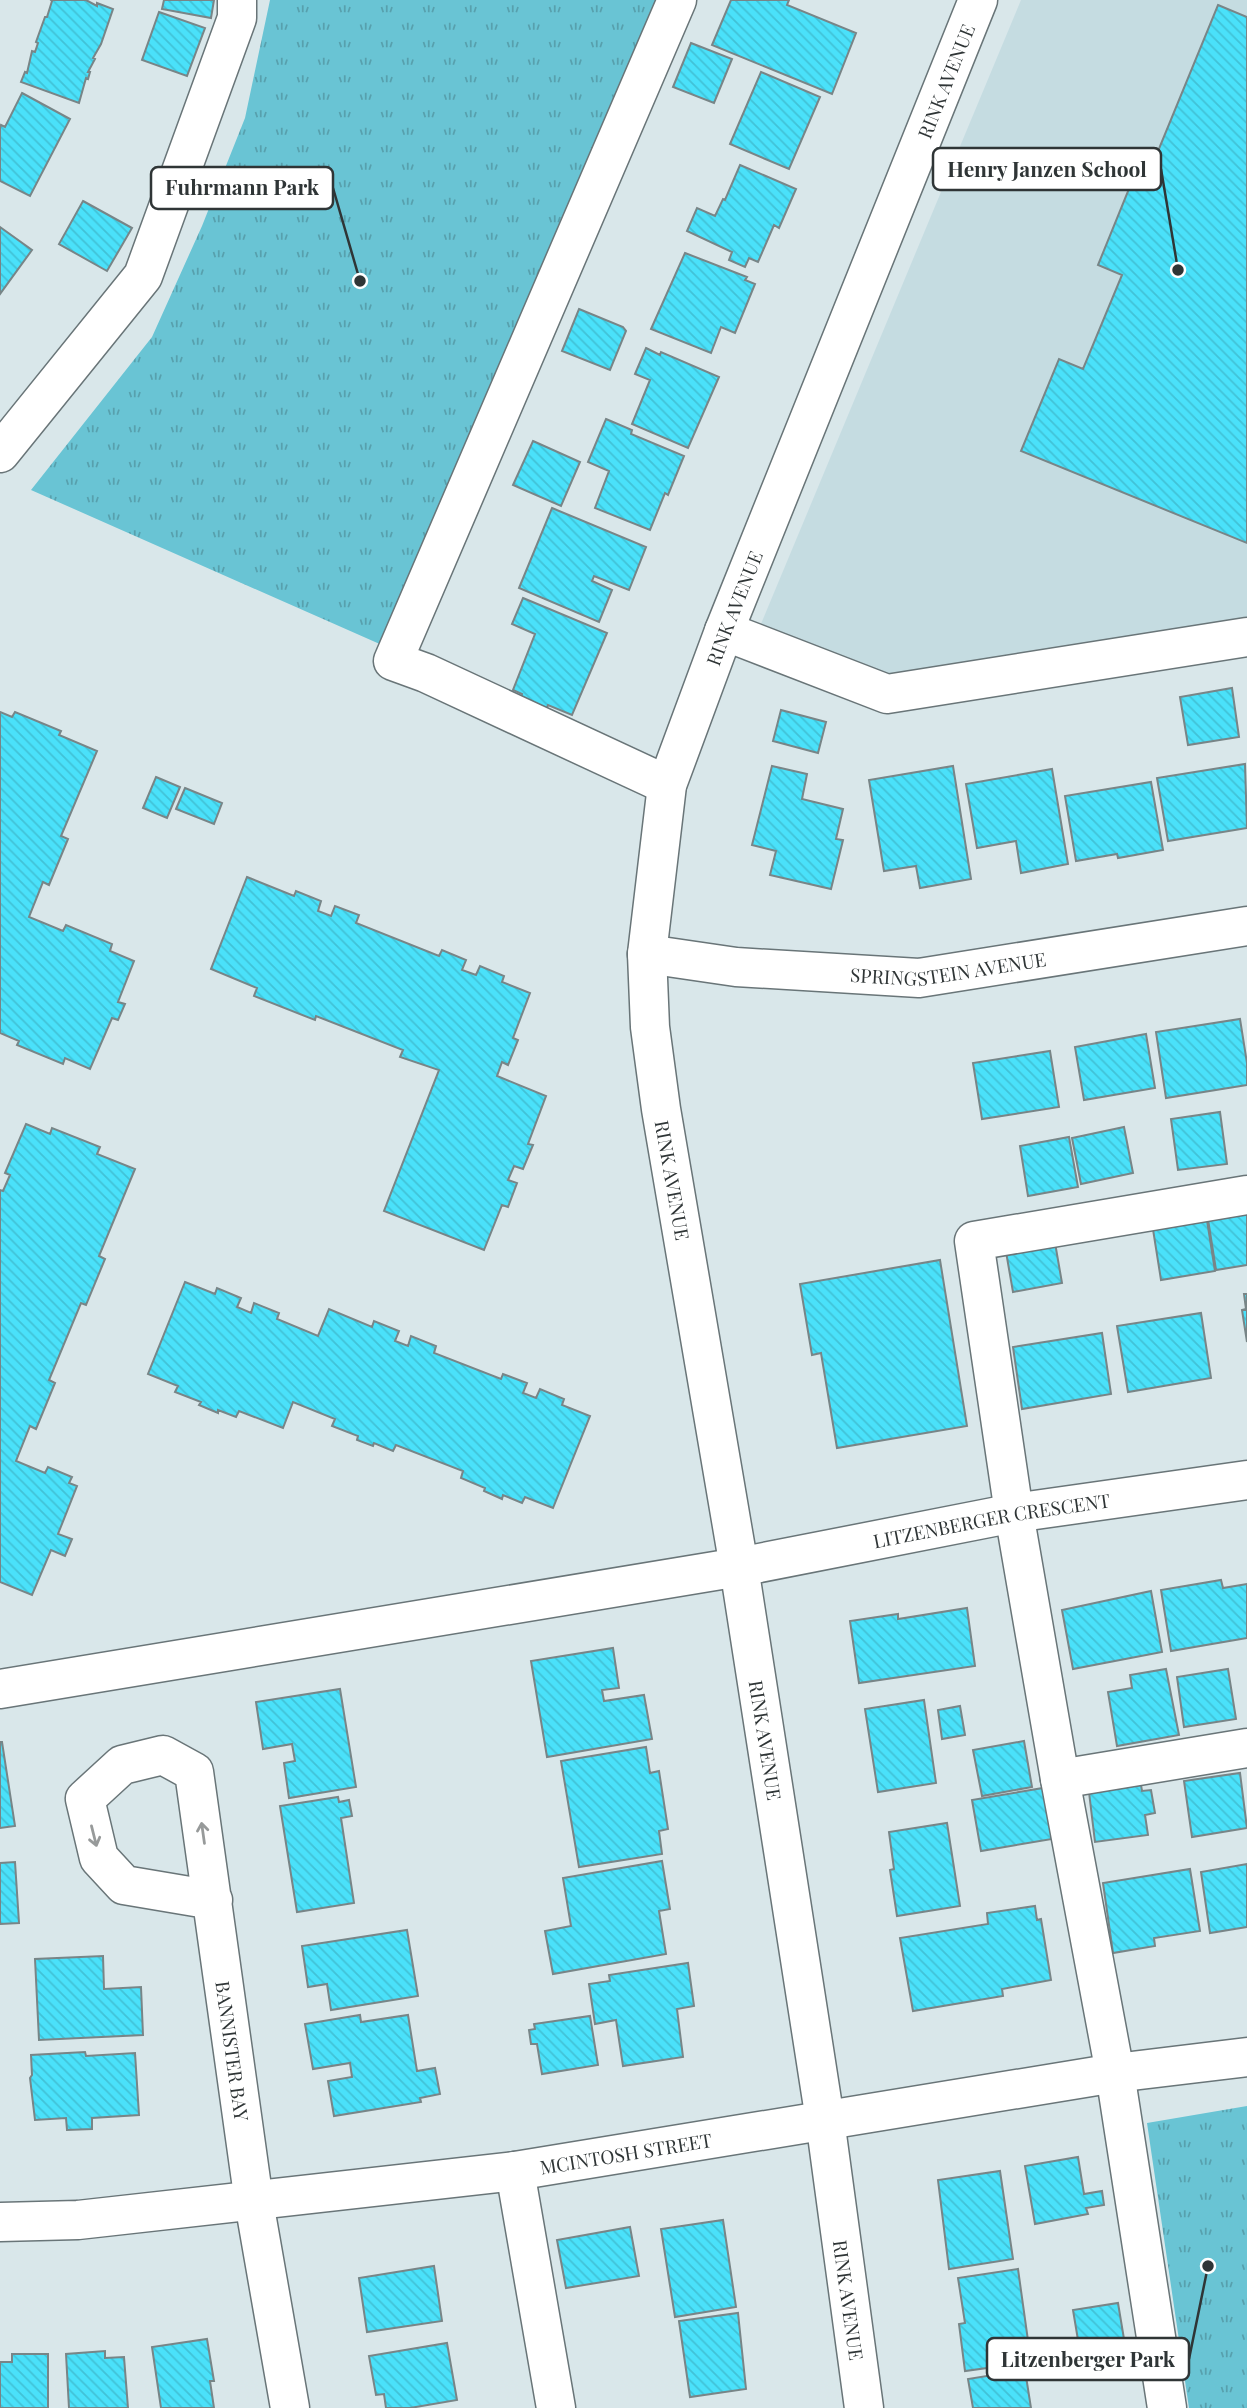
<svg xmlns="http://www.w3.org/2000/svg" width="1247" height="2408" font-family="'Playfair Display',serif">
  <defs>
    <pattern id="grass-tufts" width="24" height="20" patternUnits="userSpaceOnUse" patternTransform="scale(1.75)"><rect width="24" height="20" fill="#69c4d4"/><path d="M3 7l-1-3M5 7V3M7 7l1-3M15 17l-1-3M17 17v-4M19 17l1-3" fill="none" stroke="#57a0ad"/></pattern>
    <pattern id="building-back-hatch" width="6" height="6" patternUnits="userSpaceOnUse" patternTransform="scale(1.75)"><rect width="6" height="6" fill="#4ae1fa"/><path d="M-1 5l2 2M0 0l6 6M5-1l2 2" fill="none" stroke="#41c2d7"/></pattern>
  </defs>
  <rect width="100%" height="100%" fill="#d9e7ea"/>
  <path fill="#c5dce1" d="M1021 0H1247V622L896 679 761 624Z"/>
  <path fill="url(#grass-tufts)" d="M270 0H659L391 649 31 490 152 337 202 226 245 118Z
    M1247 2106V2408H1189L1147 2123Z"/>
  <path fill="url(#building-back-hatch)" stroke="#788587" stroke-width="2" d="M51 0H86L97 6V3L113 9 101 44 93 58 95 59 88 72H90L88 79 86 78 79 103 21 82 25 72 27 73 32 51 35 52 38 43 36 42 45 17H47L52 1Z
    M164 0H214L211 18 162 9Z
    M731 0H789L787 5 856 33 832 94 712 45Z
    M1218 5 1247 17V543L1021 451 1059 359 1083 369 1122 275 1098 265 1135 174 1147 178Z
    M159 12 205 28 187 76 142 60Z
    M691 43 732 59 714 103 673 87Z
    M761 72 820 97 789 169 730 144Z
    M22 93 70 119 30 196 0 181V128L1 125 5 127Z
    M740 165 796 189 779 228 774 225 758 262 749 258 745 267 729 260 732 252 687 231 697 208 715 216 723 199 725 200Z
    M83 201 132 228 107 271 59 244Z
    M0 227 32 250 0 294Z
    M685 253 747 277 745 280 755 284 735 333 721 327 711 353 651 329Z
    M579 309 623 327 626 331 610 370 562 351Z
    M646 348 660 355 661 352 719 377 688 448 632 424 650 380 635 374Z
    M606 419 632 430 631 434 684 456 668 495 665 493 650 530 595 508 609 471 588 462Z
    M533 441 580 462 561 506 513 485Z
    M552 508 646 547 629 590 594 576 592 581 612 590 599 622 519 588Z
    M523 598 607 633 572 715 548 705 545 714 519 702 522 694 513 690 535 634 512 624Z
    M1232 688 1239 737 1188 745 1180 697Z
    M781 710 826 722 818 753 773 741Z
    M0 712 12 717 15 712 61 731 59 735 97 751 61 836 68 839 49 885 43 882 29 917 63 931 66 925 112 944 110 951 134 961 118 1002 125 1004 118 1020 112 1018 90 1069 65 1058 63 1064 17 1045 19 1041 0 1033Z
    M1245 764 1247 828 1168 841 1157 778Z
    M772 766 807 774 802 799 843 809 836 839 843 840 831 889 770 875 776 851 752 845Z
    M953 766 971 879 920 888 916 866 884 871 869 780Z
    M1052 769 1068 864 1021 873 1016 841 977 848 966 784Z
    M156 777 180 787 167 818 143 808Z
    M1151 782 1163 850 1118 858 1117 854 1076 861 1065 796Z
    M185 788 222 803 214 824 176 809Z
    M247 877 294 896 296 891 321 901 318 911 331 916 335 906 359 915 356 923 439 956 442 950 466 960 462 970 476 975 480 966 504 976 502 982 530 993 513 1038 518 1040 508 1065 502 1062 497 1076 546 1096 528 1144 533 1145 523 1169 514 1166 508 1180 517 1183 508 1207 502 1205 484 1250 384 1211 439 1070 400 1057 403 1050 316 1016 315 1020 254 996 257 988 211 969Z
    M1240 1019 1247 1063V1085L1166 1098 1156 1032Z
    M1146 1034 1155 1088 1084 1100 1075 1047Z
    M1050 1051 1059 1107 982 1119 973 1063Z
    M1220 1112 1227 1164 1178 1170 1171 1119Z
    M26 1124 50 1134 52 1128 100 1147 97 1154 135 1169 99 1256 105 1259 86 1305 81 1303 49 1380 55 1383 36 1429 30 1426 16 1461 45 1473 48 1467 72 1477 69 1483 77 1486 58 1534 72 1539 65 1556 51 1550 32 1595 0 1582V1190L3 1191 10 1175 5 1173Z
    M1124 1127 1133 1173 1081 1184 1072 1138Z
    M1069 1137 1078 1187 1028 1196 1020 1146Z
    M1247 1207V1265L1216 1270 1207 1213Z
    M1206 1214 1215 1271 1161 1280 1152 1223Z
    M1054 1237 1062 1283 1013 1292 1005 1246Z
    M940 1260 967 1426 837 1448 821 1353 812 1355 800 1284Z
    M185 1282 215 1294 217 1288 241 1298 237 1307 251 1313 254 1303 279 1313 277 1319 318 1336 329 1309 372 1327 374 1321 399 1331 395 1341 408 1346 411 1336 436 1346 434 1353 501 1379 503 1374 527 1383 523 1393 536 1398 540 1389 564 1399 562 1405 590 1416 553 1508 525 1497 522 1503 503 1495 502 1499 484 1491 485 1488 461 1478 463 1471 396 1445 393 1451 374 1443 373 1446 357 1440 358 1436 332 1426 335 1419 293 1402 283 1428 239 1411 236 1417 218 1410V1413L199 1405 201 1402 175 1392 178 1386 148 1374Z
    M1244 1294H1247V1342L1242 1310 1246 1309Z
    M1201 1313 1211 1378 1128 1392 1117 1326Z
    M1102 1333 1111 1394 1022 1409 1013 1347Z
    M1221 1580 1223 1588 1247 1584V1638L1171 1651 1161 1590Z
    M1151 1591 1162 1652 1073 1669 1062 1610Z
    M967 1608 975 1666 859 1683 850 1621 898 1614V1619Z
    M613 1648 619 1688 602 1690 604 1701 644 1695 652 1739 547 1757 531 1661Z
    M1166 1669 1179 1735 1117 1746 1108 1692 1132 1688 1130 1675Z
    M1228 1669 1236 1719 1184 1727 1177 1677Z
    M340 1689 356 1787 289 1798 284 1763 295 1761 292 1744 263 1749 256 1702Z
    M924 1700 936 1783 878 1792 865 1709Z
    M960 1706 965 1735 942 1739 938 1710Z
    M1024 1741 1032 1787 982 1796 973 1750Z
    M0 1742H2L15 1826 0 1828Z
    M646 1747 650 1773 659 1771 668 1829 659 1831 662 1854 579 1867 561 1761Z
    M1240 1773 1247 1828 1192 1837 1184 1781Z
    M1141 1785 1142 1791 1151 1790 1155 1813 1145 1815 1148 1835 1095 1842 1089 1792Z
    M1043 1788 1052 1839 981 1851 972 1800Z
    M338 1797 339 1802 349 1800 352 1816 341 1818 354 1903 297 1912 280 1806Z
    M947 1823 960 1906 897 1916 890 1870 894 1869 889 1832Z
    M662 1861 670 1909 659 1911 666 1954 553 1974 545 1931 571 1926 563 1878Z
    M15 1862 19 1923 0 1924V1863Z
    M1247 1864V1927L1210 1933 1201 1872Z
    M1190 1869 1200 1931 1154 1938 1155 1946 1113 1953 1103 1883Z
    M1035 1906 1037 1920 1041 1919 1051 1980 1002 1989 1003 1996 913 2011 900 1938 988 1924 987 1913Z
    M407 1930 418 1996 331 2010 327 1984 308 1987 302 1946Z
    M103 1956 104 1989 141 1987 143 2035 39 2040 35 1959Z
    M688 1963 694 2006 677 2009 683 2057 623 2066 616 2020 595 2024 589 1984 610 1981 609 1975Z
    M360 2015 361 2022 408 2015 417 2071 435 2068 440 2094 420 2098 421 2102 334 2116 328 2081 352 2077 350 2063 313 2069 305 2024Z
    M590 2016 598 2065 542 2074 537 2044H531L529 2030 535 2029 534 2024Z
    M85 2052 86 2056 135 2053 139 2115 92 2118V2129L67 2130 66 2118 35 2120 30 2078 32 2075 31 2055Z
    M1078 2157 1084 2194 1102 2191 1104 2205 1086 2208 1088 2214 1035 2224 1025 2166Z
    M1000 2171 1013 2259 949 2269 938 2180Z
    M723 2220 736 2307 675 2317 661 2229Z
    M630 2227 639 2276 566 2288 557 2240Z
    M434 2266 442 2321 367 2332 359 2278Z
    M1018 2269 1031 2362 965 2371 959 2324 965 2323 958 2278Z
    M1118 2303 1125 2345 1080 2352 1073 2310Z
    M738 2313 746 2389 690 2397 679 2321Z
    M207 2339 214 2381H210L214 2408H161L152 2347Z
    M447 2343 457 2400 410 2408H386L384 2394 376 2395 369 2356Z
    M105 2351V2358L124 2357 128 2408H69L66 2354Z
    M12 2354H48V2408H0V2362H12Z
    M1025 2370 1031 2408H973L968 2379Z"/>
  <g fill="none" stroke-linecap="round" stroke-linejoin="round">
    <defs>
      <g id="minor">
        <path d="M0 453 143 276 237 18V0"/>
        <path d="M724 631 887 694 1247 637"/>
        <path d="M667 785 426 673 393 661 677 0"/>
        <path id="s1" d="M647 954 736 967 919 978 1247 926"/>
        <path id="s2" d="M0 1689 739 1567 1014 1513 1247 1480"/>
        <path d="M1060 1779 1247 1748"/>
        <path id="s3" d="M213 1900 124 1885 99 1858 85 1799 122 1765 163 1755 194 1772 254 2202 290 2408"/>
        <path d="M515 2171 556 2408"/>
        <path id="s4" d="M0 2222 78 2220 515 2171 1115 2073 1247 2057"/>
        <path id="s5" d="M864 2408 825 2120 739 1567 661 1109 650 1027 647 954 667 785 724 631 978 0"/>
        <path d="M1167 2408 1115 2073 1060 1779 1014 1513 974 1241 1247 1195"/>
      </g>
    </defs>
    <use href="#minor" stroke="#697578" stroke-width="41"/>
    <use href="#minor" stroke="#fff" stroke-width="38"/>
  </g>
  <defs><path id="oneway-shaft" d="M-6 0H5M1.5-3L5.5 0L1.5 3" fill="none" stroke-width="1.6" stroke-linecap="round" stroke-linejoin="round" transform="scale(1.75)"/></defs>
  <g stroke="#979a9a">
    <use href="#oneway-shaft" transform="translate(203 1833) rotate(-98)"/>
    <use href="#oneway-shaft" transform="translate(94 1836) rotate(76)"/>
  </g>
  <g text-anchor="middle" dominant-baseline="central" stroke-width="5" stroke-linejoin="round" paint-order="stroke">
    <g font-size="19" fill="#2f3536" stroke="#fff">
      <text stroke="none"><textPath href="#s5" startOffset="2398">RINK AVENUE</textPath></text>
      <text stroke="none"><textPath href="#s5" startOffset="1830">RINK AVENUE</textPath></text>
      <text stroke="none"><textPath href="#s1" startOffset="303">SPRINGSTEIN AVENUE</textPath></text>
      <text transform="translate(673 1180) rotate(80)">RINK AVENUE</text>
      <text stroke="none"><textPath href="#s2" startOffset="1006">LITZENBERGER CRESCENT</textPath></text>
      <text transform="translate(766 1740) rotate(81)">RINK AVENUE</text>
      <text stroke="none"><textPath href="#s3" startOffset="597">BANNISTER BAY</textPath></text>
      <text stroke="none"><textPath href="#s4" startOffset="630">MCINTOSH STREET</textPath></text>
      <text transform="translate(849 2300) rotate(82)">RINK AVENUE</text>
    </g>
  </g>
  <path fill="none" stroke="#2f3536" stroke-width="2.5" d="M1178 270L1161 169M360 281L333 188M1208 2266L1189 2359"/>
  <g fill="#2f3536" stroke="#fff" stroke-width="2.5">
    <circle cx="1178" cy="270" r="7"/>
    <circle cx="360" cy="281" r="7"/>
    <circle cx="1208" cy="2266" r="7"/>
  </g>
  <g fill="#fff" stroke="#2f3536" stroke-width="2.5">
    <rect x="933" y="148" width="228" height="42" rx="7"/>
    <rect x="151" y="167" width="182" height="42" rx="7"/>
    <rect x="987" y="2338" width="202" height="42" rx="7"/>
  </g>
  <g font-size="21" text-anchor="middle" font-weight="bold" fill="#2f3536">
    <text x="1047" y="177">Henry Janzen School</text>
    <text x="242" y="195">Fuhrmann Park</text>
    <text x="1088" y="2367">Litzenberger Park</text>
  </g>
</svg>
